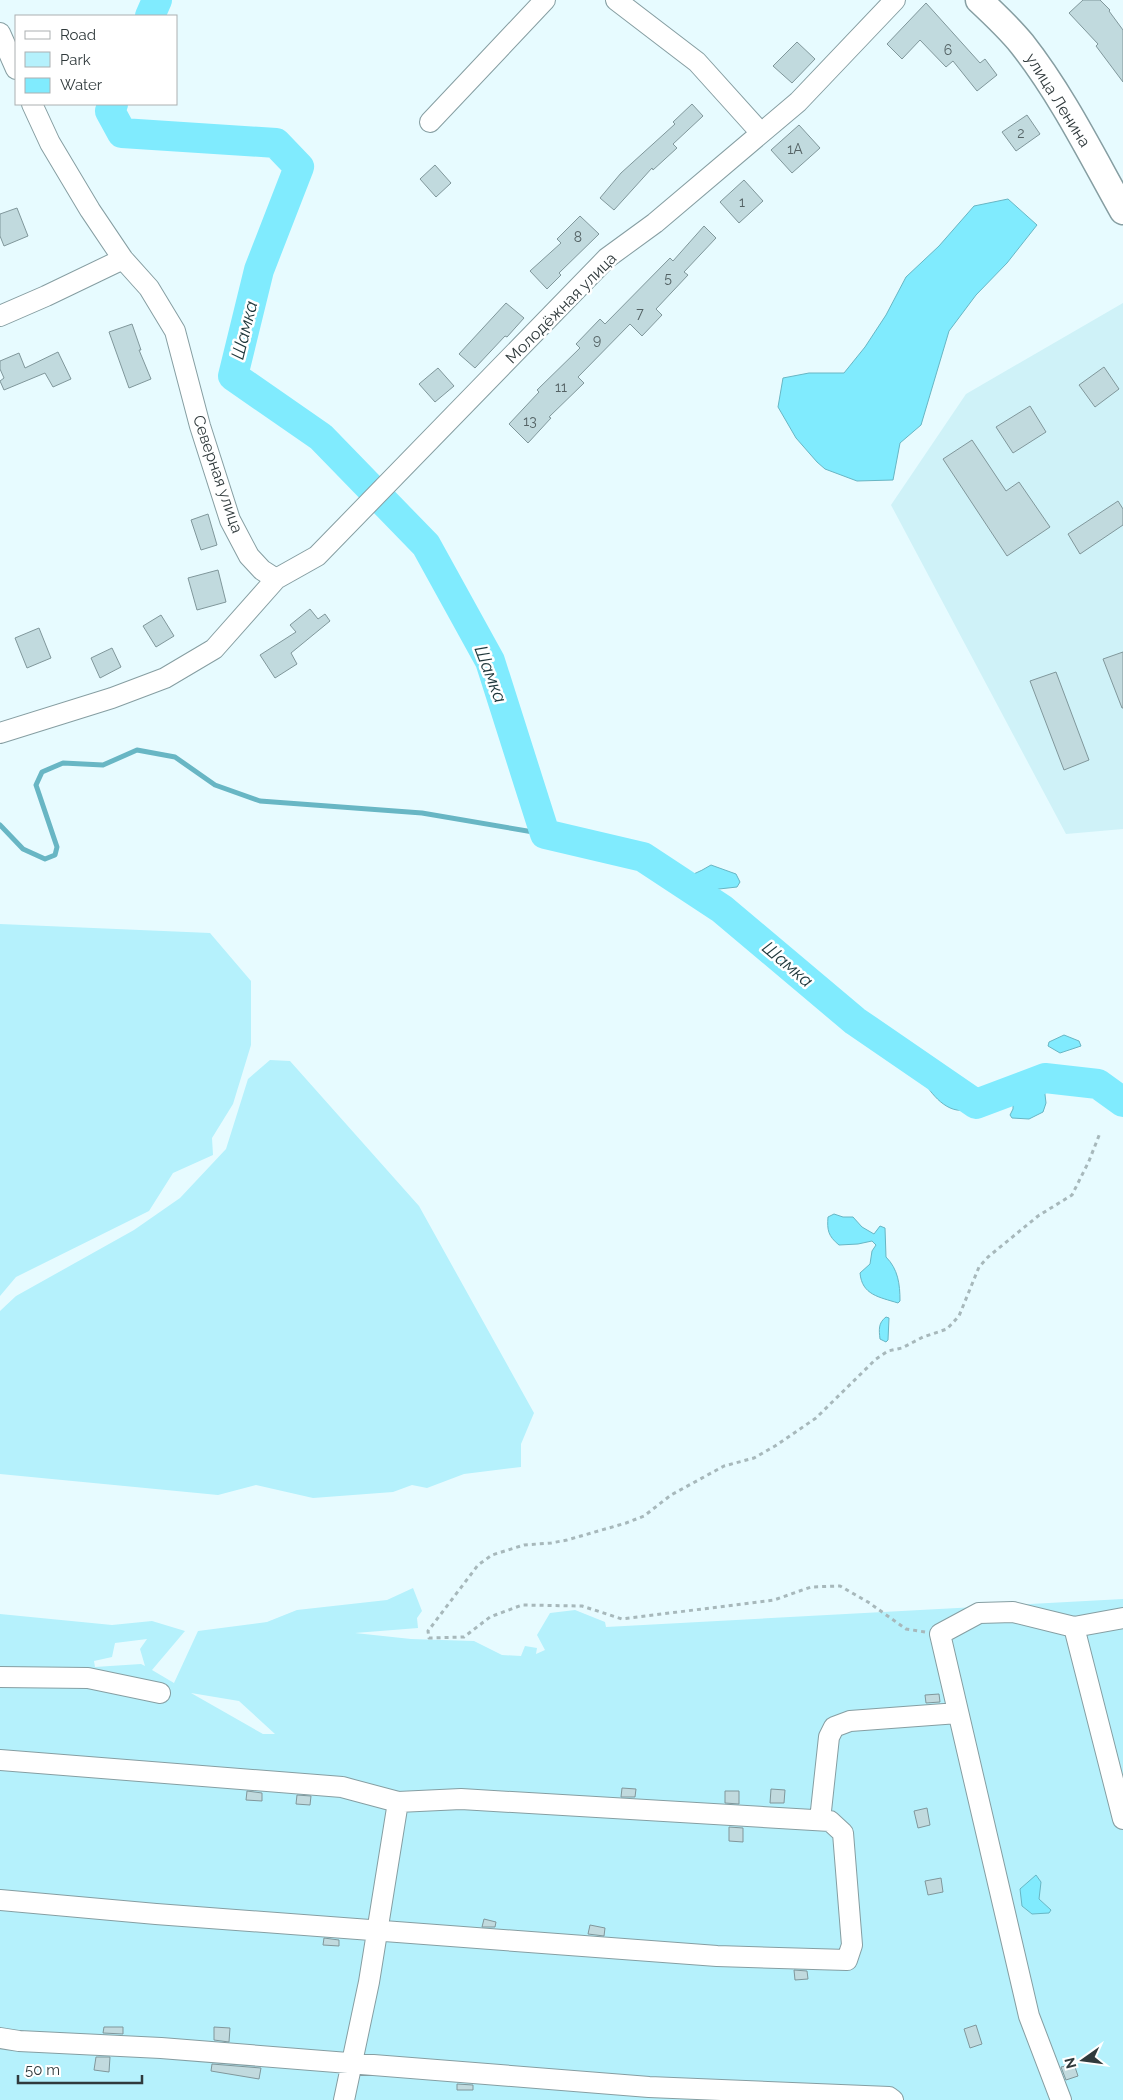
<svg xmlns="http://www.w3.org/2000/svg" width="1123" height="2100" font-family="Raleway,sans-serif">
  <rect width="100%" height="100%" fill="#e7fbff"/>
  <path fill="#cff2f8" d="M1123 303V829L1066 834 891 505 966 394Z"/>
  <path fill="#b5f1fc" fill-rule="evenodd" d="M0 924 210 933 251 981V1045L233 1104 212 1138 213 1155 173 1173 149 1211 16 1277 0 1296Z
    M270 1060 290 1061 419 1206 534 1413 521 1444V1467L464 1474 427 1488 412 1485 393 1492 313 1498 256 1485 218 1495 0 1474V1311L16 1296 134 1230 180 1198 226 1149 248 1079Z
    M413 1588 422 1611 417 1618 418 1628 355 1633 411 1639 474 1641 502 1655 521 1656 525 1646 537 1648 536 1654 545 1650 537 1635 550 1613 575 1610 605 1622 606 1627 1123 1599V2100H0V1614L112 1625 152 1621 185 1631 152 1670 174 1683 198 1631 267 1622 297 1610 387 1600ZM147 1639 140 1649 145 1666 141 1664 95 1667 94 1661 112 1657 115 1643ZM191 1693 239 1701 275 1734H263Z"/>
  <path fill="#80ebfe" stroke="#68b6c4" d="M1008 199 1037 225 1007 263 976 295 949 331 921 425 900 443 893 480 857 481 825 469 817 462 796 438 778 407 783 378 809 373H844L865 347 886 315 906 277 939 246 974 206Z
    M711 865 736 874 740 882 737 887 710 890 695 882 689 885 686 890 682 891 676 887 675 884C686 876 699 873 711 865Z
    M1064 1035 1079 1041 1081 1046 1060 1053 1048 1046 1049 1042Z
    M932 1071 944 1082 950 1094 968 1104 970 1106 968 1109C948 1116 930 1093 922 1078L926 1072Z
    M1044 1086 1046 1103 1043 1112 1029 1119 1012 1118 1010 1115 1013 1109V1102L1029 1098Z
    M834 1214 843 1217H853L862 1227 874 1234 880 1226 885 1228 886 1257C898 1269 900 1284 900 1301L898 1303C879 1297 862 1295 860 1273L870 1264 872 1251 876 1245 872 1241 858 1244 839 1245C828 1236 827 1230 828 1217Z
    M886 1317 889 1318 888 1340 886 1342 880 1339C879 1330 878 1323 886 1317Z
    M1036 1875 1041 1882 1039 1899 1051 1910 1049 1913 1032 1914 1022 1906 1020 1889Z"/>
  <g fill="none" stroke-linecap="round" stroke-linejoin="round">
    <path stroke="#68b6c4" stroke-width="5" d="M0 825 23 849 45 859 55 855 57 847 36 785 42 772 63 763 103 765 137 750 175 757 215 785 260 801 422 813 545 834"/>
    <path stroke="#80ebfe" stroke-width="30" d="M150 16 157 0
      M113 104 110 111 122 133 276 143 299 167 259 270 233 376 321 437 426 545 490 661 545 834 643 857 722 909 855 1021 976 1104 1045 1078 1098 1084 1123 1102"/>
  </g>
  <path fill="#c1dade" stroke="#80979b" d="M1083 0H1100L1110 10 1109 11 1123 30V82L1096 46 1098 44 1069 13Z
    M926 3 980 63 985 59 997 75 977 91 953 61 946 67 920 40 902 59 887 44Z
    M797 42 815 59 792 83 773 66Z
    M692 104 703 116 673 144 677 148 653 170 652 168 614 210 600 198 621 173 675 124 673 122Z
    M1027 115 1040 134 1016 151 1002 132Z
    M799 125 820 148 792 173 771 150Z
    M435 165 451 183 436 197 420 179Z
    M744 180 763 201 739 223 720 202Z
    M17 208 28 236 4 246 0 236V214Z
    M580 216 599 234 559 273 561 275 547 289 530 271 561 243 557 239Z
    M704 226 716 238 684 272 688 275 656 309 662 315 642 336 630 324 578 377 584 383 549 417 551 418 528 443 509 424 539 392 537 390 580 348 576 344 600 319 605 324 670 258 673 261Z
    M506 303 524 318 507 337 505 336 475 368 459 354Z
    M132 324 141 350H139L151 379 129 388 109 332Z
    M58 352 71 379 53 387 45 373 4 390 0 381 4 378 0 369V361L19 353 25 368Z
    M1104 367 1119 389 1095 407 1079 385Z
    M438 368 454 386 435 402 419 384Z
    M1030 406 1046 432 1013 453 996 427Z
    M972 440 1006 491 1019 482 1050 527 1007 556 943 459Z
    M1118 501 1123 509V525L1080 554 1068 534Z
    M208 514 217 545 201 550 191 520Z
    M218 570 226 602 197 610 188 578Z
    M310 609 318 619 325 614 330 621 291 653 297 664 275 678 260 655 296 632 290 625Z
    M161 615 174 636 156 647 143 626Z
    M39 628 51 658 27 668 15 638Z
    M112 648 121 667 100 678 91 658Z
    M1123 652V708H1122L1103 659Z
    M1056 672 1089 760 1064 770 1030 681Z
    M939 1694 940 1702 926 1703 925 1695Z
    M622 1788 636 1789 635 1797H621Z
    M771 1789 785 1790 784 1803H770Z
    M247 1791 262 1793V1801L246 1800Z
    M725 1791H739V1804L725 1803Z
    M297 1795 311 1796 310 1805 296 1804Z
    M927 1808 930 1825 918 1828 914 1811Z
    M729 1827 743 1828V1842L729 1841Z
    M941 1878 943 1892 928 1895 925 1881Z
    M484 1919 496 1922 495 1927H482Z
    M590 1925 605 1928 604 1936 588 1934Z
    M324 1938 339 1940V1946L323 1945Z
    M794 1970 807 1971 808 1979 795 1980Z
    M976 2025 982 2044 970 2048 964 2029Z
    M104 2027H123V2034L103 2033Z
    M214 2027 230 2028 229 2042 214 2040Z
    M96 2057H110L109 2072 94 2070Z
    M212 2064 261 2068 259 2079 211 2071Z
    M1074 2064 1078 2076 1066 2080 1061 2067Z
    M457 2084 473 2085V2090H457Z"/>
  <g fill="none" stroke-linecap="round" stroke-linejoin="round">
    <defs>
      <path id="minor" d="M616 0 697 62 761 133
        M0 33 16 69
        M32 104 50 143 90 210 123 259 149 288 175 331 200 426 230 520 249 556 262 570 276 579
        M430 122 545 0
        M0 316 46 296 123 259
        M0 733 112 698 165 678 214 649 276 579 317 556 607 258 655 223 798 102 895 0
        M1074 1627 1123 1819
        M0 1677 88 1678 160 1693
        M0 1760 342 1787 398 1802 369 1982 344 2100
        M820 1820 829 1737 834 1727 850 1721 958 1713
        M0 1900 156 1914 717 1956 847 1960 852 1945 843 1833 830 1821 461 1799 398 1802
        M0 2038 19 2041 161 2048 649 2087 889 2097 893 2100
        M1061 2100 1029 2016 940 1634 979 1613 1013 1612 1074 1627 1123 1618"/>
      <path id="major" d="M979 0C994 14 1009 28 1022 44 1062 95 1091 154 1123 211"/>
    </defs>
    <use href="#minor" stroke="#869ea2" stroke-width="22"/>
    <use href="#major" stroke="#869ea2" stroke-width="29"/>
    <path stroke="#a7b8bb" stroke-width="3" stroke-dasharray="4 4" stroke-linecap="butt" d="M925 1632 906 1629 868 1602 840 1586 811 1587 774 1600 622 1619 582 1606 522 1605 490 1617 464 1637 429 1638 428 1631 478 1565 492 1555 524 1545 551 1543 567 1540 626 1523 644 1516 671 1495 724 1466 754 1458 775 1446 816 1418 876 1359 888 1351 902 1348 923 1337 947 1329 959 1316 979 1267 988 1257 1038 1216 1072 1195 1089 1161 1100 1133"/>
    <use href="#minor" stroke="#fff" stroke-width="20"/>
    <use href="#major" stroke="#fff" stroke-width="26"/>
  </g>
  <g text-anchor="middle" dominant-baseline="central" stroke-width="5" stroke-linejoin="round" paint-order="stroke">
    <g font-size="14" fill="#546264">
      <text x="948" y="50">6</text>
      <text x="1021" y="133">2</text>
      <text x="795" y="149">1А</text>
      <text x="742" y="202">1</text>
      <text x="578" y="237">8</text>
      <text x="668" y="278">5</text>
      <text x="640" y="313">7</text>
      <text x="597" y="340">9</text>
      <text x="561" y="387">11</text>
      <text x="530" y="421">13</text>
    </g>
    <g font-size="16" fill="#303a3c" stroke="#fff">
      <text transform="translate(1058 100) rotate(58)">улица Ленина</text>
      <text transform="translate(561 308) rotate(-45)">Молодёжная улица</text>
      <text transform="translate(218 474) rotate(71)">Северная улица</text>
    </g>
    <g font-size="18" font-style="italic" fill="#1d363a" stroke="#fff">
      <text transform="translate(244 330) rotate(-76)">Шамка</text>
      <text transform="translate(491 674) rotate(69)">Шамка</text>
      <text transform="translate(788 964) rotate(40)">Шамка</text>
    </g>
  </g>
  <rect x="15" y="15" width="162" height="90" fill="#ffffff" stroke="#acb0b1"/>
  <rect x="25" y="31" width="25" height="8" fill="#ffffff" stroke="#acb0b1"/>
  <text x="60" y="40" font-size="15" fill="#303a3c">Road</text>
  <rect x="25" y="52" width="25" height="15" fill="#b5f1fc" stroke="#acb0b1"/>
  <text x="60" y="65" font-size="15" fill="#303a3c">Park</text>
  <rect x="25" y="78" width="25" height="15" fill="#80ebfe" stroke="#acb0b1"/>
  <text x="60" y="90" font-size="15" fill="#303a3c">Water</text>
  <g transform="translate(1083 2060) rotate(256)" stroke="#ffffff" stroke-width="4" paint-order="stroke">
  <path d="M0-4L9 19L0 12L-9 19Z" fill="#303a3c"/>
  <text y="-8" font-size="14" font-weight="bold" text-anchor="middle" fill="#303a3c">N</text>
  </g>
  <path d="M18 2075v8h124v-8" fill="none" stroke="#303a3c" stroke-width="2.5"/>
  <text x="25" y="2075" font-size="15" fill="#303a3c" stroke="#ffffff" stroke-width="4" paint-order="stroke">50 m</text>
</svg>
